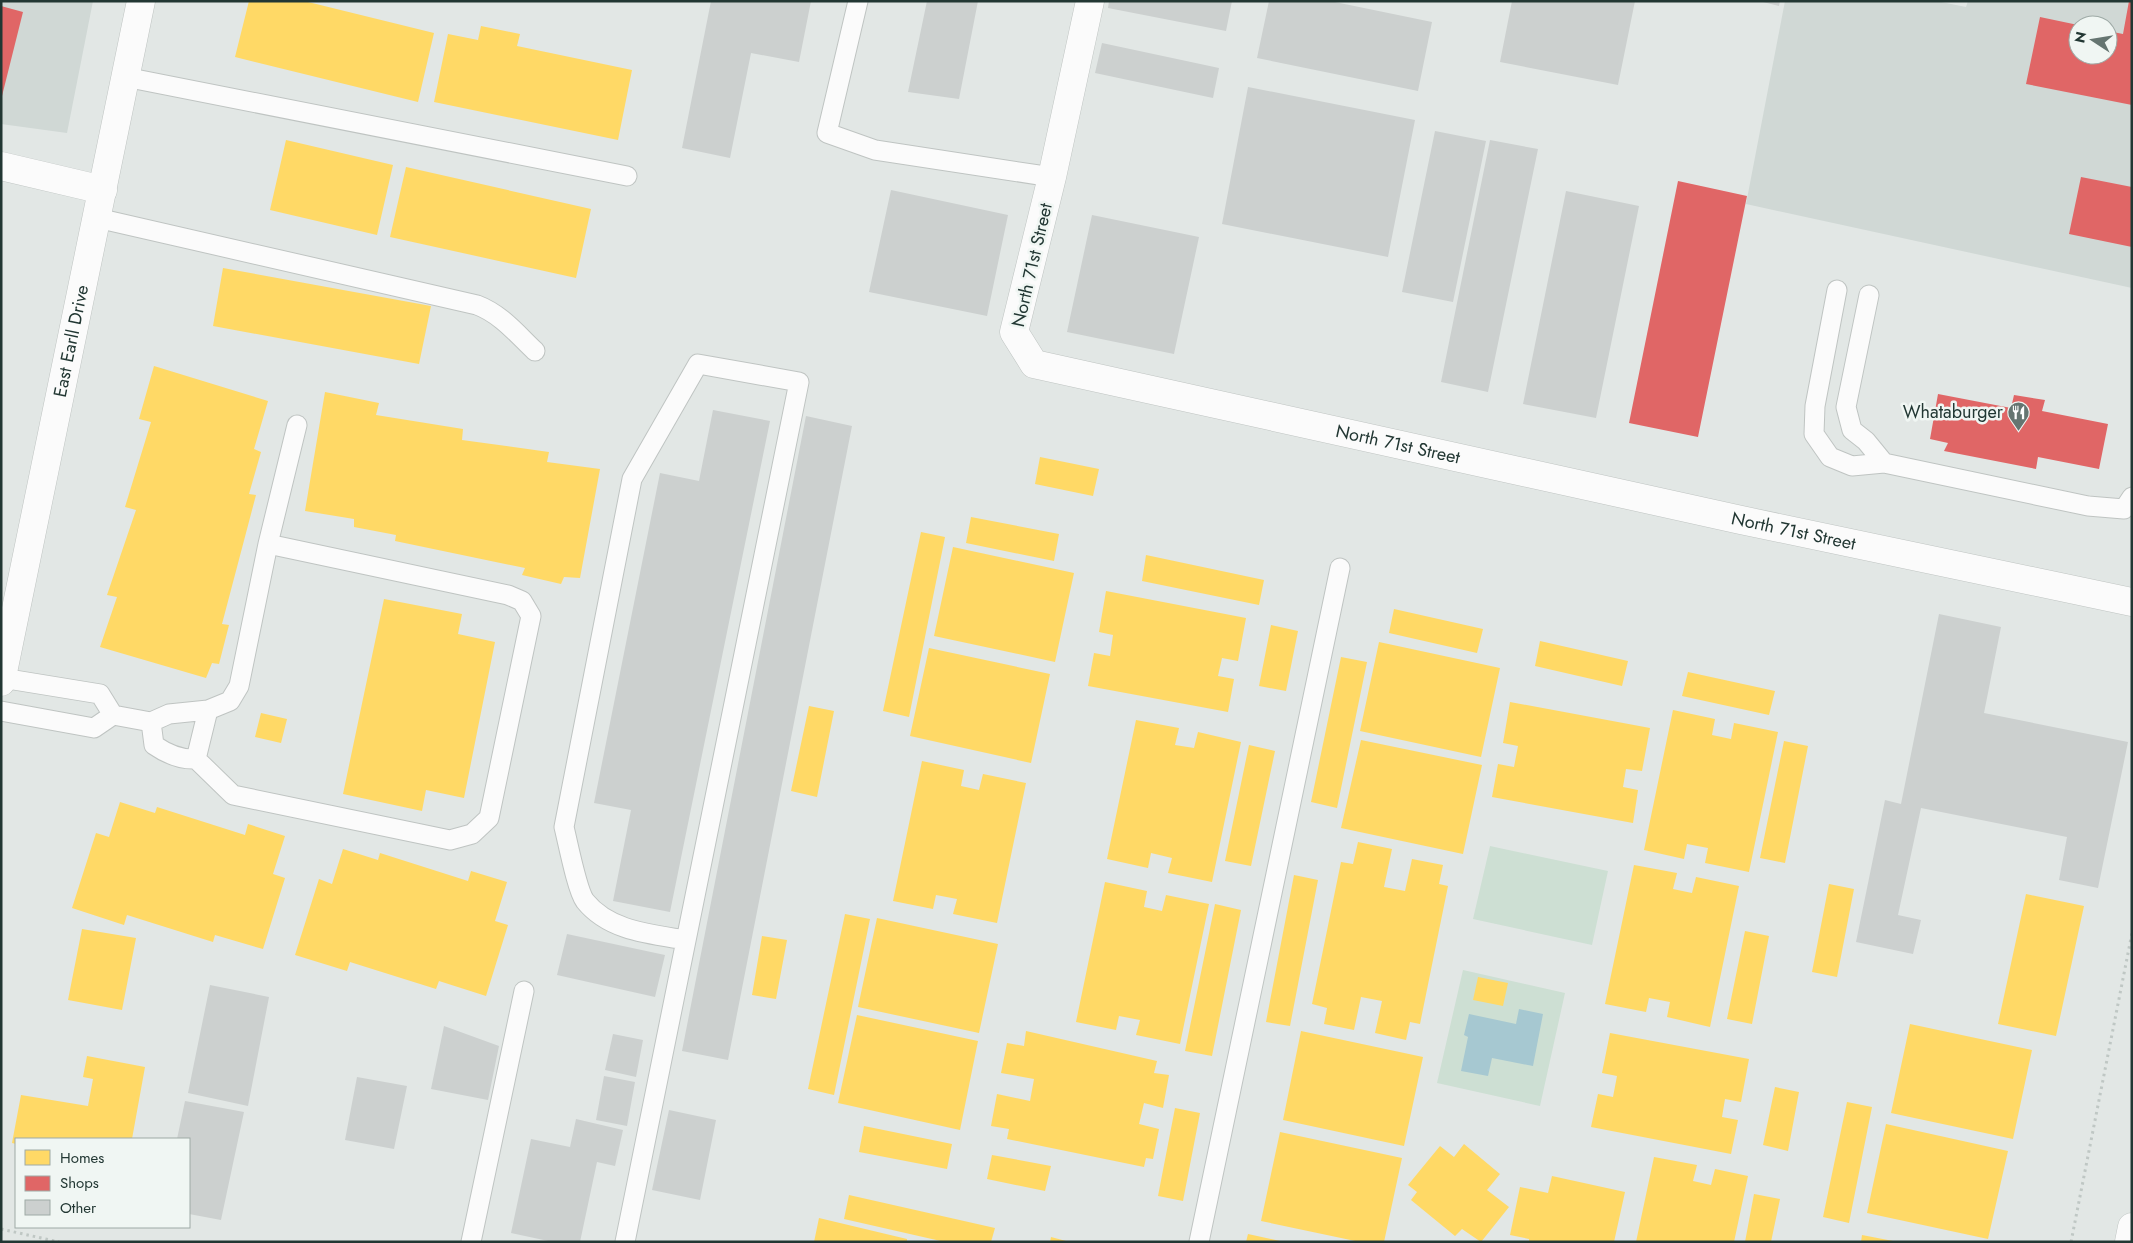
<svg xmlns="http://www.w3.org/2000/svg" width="2133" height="1243" font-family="Jost,sans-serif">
  <rect width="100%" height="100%" fill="#e2e7e5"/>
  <path fill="#d0d8d5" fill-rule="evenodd" d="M1 1H93L67 133 1 124Z
    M1785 1H1936L1966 7 1968 1H2132V288L1746 204ZM2078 25H2108V55H2078Z"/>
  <path fill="#cddfd3" d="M1490 846 1608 871 1592 945 1473 919Z
    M1463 970 1565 993 1540 1106 1437 1083Z"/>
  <path fill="#a6c8d1" d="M1519 1009 1543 1014 1533 1066 1492 1058 1488 1076 1461 1071 1468 1037 1464 1035 1469 1014 1516 1024Z"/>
  <path fill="#ffd966" d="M249 1H304L434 33 418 102 235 57Z
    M481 26 520 34 517 46 632 70 618 140 434 102 448 34 478 40Z
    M286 140 393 165 377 235 270 210Z
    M406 167 591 209 576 278 390 237Z
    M223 268 431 306 419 364 213 326Z
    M154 366 268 401 254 449 261 452 249 494 256 495 222 624 229 625 219 664 212 663 206 678 100 647 117 597 107 595 136 510 125 507 151 422 139 419Z
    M325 392 379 403 376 415 463 429 462 440 549 452 547 462 600 469 580 578 564 577 561 584 522 575 525 568 395 541 396 535 354 527V519L305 511Z
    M1040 457 1099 469 1093 496 1035 484Z
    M971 517 1059 534 1054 561 966 543Z
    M921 532 945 537 909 717 883 711Z
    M953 547 1074 573 1055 662 934 636Z
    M1146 555 1264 580 1259 605 1142 581Z
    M1106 591 1246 618 1238 661 1222 658 1218 676 1234 679 1228 712 1088 686 1094 653 1110 656 1113 635 1099 632Z
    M384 599 462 614 458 634 495 642 464 798 426 790 422 811 343 794Z
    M1394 609 1483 629 1477 653 1389 633Z
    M1271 625 1298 631 1286 691 1259 686Z
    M1540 641 1628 661 1622 686 1535 666Z
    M1379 642 1500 668 1481 757 1360 731Z
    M929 648 1050 674 1031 763 910 736Z
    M1341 657 1367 662 1337 808 1311 802Z
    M1688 672 1775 691 1769 715 1682 696Z
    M1510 702 1650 728 1642 771 1626 769 1623 787 1638 790 1633 823 1492 797 1498 764 1514 767 1518 746 1503 743Z
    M809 706 834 711 817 797 791 791Z
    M1673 710 1715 719 1712 735 1731 739 1734 723 1778 732 1749 872 1705 863 1708 848 1687 844 1684 859 1644 850Z
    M261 713 287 719 281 743 255 737Z
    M1136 720 1179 728 1175 745 1194 748 1198 732 1241 742 1212 882 1168 873 1172 858 1151 853 1148 868 1107 859Z
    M1361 740 1482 765 1463 854 1341 828Z
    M1784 741 1808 746 1785 863 1760 858Z
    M1249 745 1275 751 1251 866 1225 861Z
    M922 761 964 770 961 786 979 790 983 774 1026 783 997 923 953 914 957 899 936 895 933 909 893 901Z
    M120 802 155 813 157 807 245 835 248 824 285 836 273 874 285 878 263 949 215 935 213 942 127 915 124 925 72 908 96 833 109 837Z
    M1358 842 1392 849 1384 887 1405 891 1412 859 1443 865 1439 884 1448 886 1420 1024 1410 1022 1406 1040 1375 1033 1382 1001 1361 997 1354 1030 1324 1024 1327 1008 1312 1004 1341 862 1353 864Z
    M343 849 378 860 380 853 468 881 471 871 507 882 495 921 508 925 486 996 439 981 436 989 350 962 347 971 295 955 319 879 332 884Z
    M1634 865 1677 873 1673 889 1692 893 1696 877 1739 886 1710 1027 1667 1017 1670 1002 1649 998 1646 1012 1605 1004Z
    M1294 875 1318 880 1290 1026 1266 1022Z
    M1105 882 1147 891 1144 907 1162 911 1166 895 1209 904 1180 1044 1136 1035 1140 1020 1119 1016 1116 1030 1076 1022Z
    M1829 884 1854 889 1837 977 1812 972Z
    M2026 894 2084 906 2056 1036 1998 1024Z
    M1215 904 1241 910 1212 1056 1185 1051Z
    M845 914 870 919 834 1095 808 1089Z
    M877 918 998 944 979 1033 858 1007Z
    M82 929 136 938 122 1010 68 1000Z
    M1745 931 1769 936 1752 1024 1727 1019Z
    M762 936 787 940 776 999 752 995Z
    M1478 977 1508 983 1503 1006 1473 1000Z
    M857 1015 978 1041 960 1130 838 1103Z
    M1910 1024 2032 1050 2013 1139 1891 1113Z
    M1026 1031 1157 1061 1154 1073 1169 1075 1163 1108 1144 1103 1139 1124 1159 1129 1153 1159 1146 1158 1144 1167 1007 1139 1009 1129 991 1126 997 1094 1030 1101 1034 1079 1001 1073 1007 1043 1024 1046Z
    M1301 1031 1423 1057 1404 1146 1283 1120Z
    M1610 1033 1749 1059 1741 1102 1725 1099 1722 1117 1738 1120 1731 1154 1591 1127 1598 1094 1613 1097 1617 1076 1602 1073Z
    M87 1056 145 1067 132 1139H16V1144L12 1143 21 1095 88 1106 93 1079 83 1077Z
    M1775 1087 1799 1092 1788 1151 1763 1145Z
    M1847 1102 1872 1107 1849 1223 1823 1217Z
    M1175 1108 1200 1113 1183 1201 1158 1196Z
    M1886 1124 2008 1151 1988 1239 1867 1213Z
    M864 1126 952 1144 947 1169 859 1152Z
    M1280 1132 1402 1158 1384 1242H1360L1261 1221Z
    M1464 1144 1500 1174 1487 1190 1509 1207 1481 1242 1462 1229 1455 1236 1411 1200 1417 1192 1408 1185 1440 1146 1454 1157Z
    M992 1155 1051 1166 1045 1191 987 1179Z
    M1654 1157 1697 1165 1693 1181 1711 1185 1715 1169 1748 1176 1734 1242H1636Z
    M1552 1176 1625 1192 1614 1242H1529V1239L1510 1235 1520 1187 1548 1193Z
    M1754 1194 1780 1199 1771 1242H1745Z
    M849 1195 995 1228 991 1242H945L844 1219Z
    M819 1218 907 1239V1242H814Z
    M1248 1234 1280 1241V1242H1246Z
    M1862 1235 1893 1241V1242H1861Z
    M1051 1237 1066 1241V1242H1050Z"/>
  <path fill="#e06666" d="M2129 1H2132V105L2026 84 2040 17 2078 25V55H2108V31L2123 34Z
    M1 6 23 12 2 96H1Z
    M2081 177 2132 187V247L2069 234Z
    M1678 181 1747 196 1698 437 1629 423Z
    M1938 394 2011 408 2014 395 2045 400 2042 411 2108 424 2099 469 2038 457 2036 469 1944 451 1948 443 1930 439Z"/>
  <path fill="#ccd0cf" d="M711 1H811L799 62 751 53 730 158 682 148Z
    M927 1H978L959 99 908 92Z
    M1109 1H1232L1226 31 1108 8Z
    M1269 1H1330L1432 22 1418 91 1257 58Z
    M1512 1H1635L1618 85 1500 62Z
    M1759 1H1780L1779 6Z
    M1102 43 1219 68 1213 98 1095 73Z
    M1248 87 1415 120 1388 257 1222 224Z
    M1435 131 1486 141 1453 302 1402 292Z
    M1490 140 1538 149 1488 392 1441 382Z
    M891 190 1008 215 987 316 869 292Z
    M1566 191 1639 206 1596 418 1523 404Z
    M1092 215 1199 237 1174 354 1067 332Z
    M713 410 770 421 670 912 613 901 631 810 594 803 660 473 699 481Z
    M806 416 852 426 728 1060 682 1051Z
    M1939 614 2001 627 1984 713 2128 742 2098 888 2059 880 2067 837 1921 808 1898 915 1921 920 1913 954 1856 942 1885 800 1901 804Z
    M567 934 665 955 655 997 557 975Z
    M210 985 269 997 248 1106 188 1093Z
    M444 1026 499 1046 488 1100 431 1089Z
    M613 1034 643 1040 636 1077 605 1070Z
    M604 1076 635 1082 627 1126 596 1120Z
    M357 1077 407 1086 394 1149 345 1140Z
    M185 1101 244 1112 221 1220 189 1214V1139H177Z
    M669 1110 716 1120 700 1200 652 1190Z
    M576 1119 623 1130 615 1166 597 1162 580 1242H553L511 1233 531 1139 570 1147Z"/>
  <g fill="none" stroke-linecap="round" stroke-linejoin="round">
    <defs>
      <path id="service" d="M858 1 827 133 875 150 1052 177
        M125 77 627 176
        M97 218 477 305C501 314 517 334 535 351
        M1837 290 1815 406 1814 434 1830 457 1852 466 1884 463 2088 506 2124 509 2132 497
        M1869 295 1846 407 1852 430 1866 441 1884 463
        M2 678 100 694 113 715
        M1 711 94 728 113 715 151 722 154 745C167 754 180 760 196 759L233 795 450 840 472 834 489 818 531 616 522 601 508 595 268 544
        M151 722 169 714 208 710 230 701 239 686 268 544 297 425
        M196 759 208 710
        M471 1242 524 991
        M625 1242 799 382 698 364 632 479 564 827C568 843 577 890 585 901 609 931 650 934 686 940
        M1199 1242 1340 568"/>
      <g id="minor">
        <path id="s1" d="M1090 1 1052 177 1014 332 1034 364 1741 520 2132 602"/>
        <path d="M1 166 103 190"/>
      </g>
      <g id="tertiary">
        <path id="s2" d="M1 682 141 1"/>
      </g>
      <path id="secondary" d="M2129 1242 2132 1227"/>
    </defs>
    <use href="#service" stroke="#bfc4c2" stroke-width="21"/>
    <use href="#minor" stroke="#bfc4c2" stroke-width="29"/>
    <use href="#tertiary" stroke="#bfc4c2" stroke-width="29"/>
    <use href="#secondary" stroke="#bec4c2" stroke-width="29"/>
    <path stroke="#bfc7c4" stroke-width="3" stroke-dasharray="2.5 4" stroke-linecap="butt" d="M1 1229 59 1242
      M2071 1242 2132 933"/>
    <use href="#service" stroke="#fbfbfb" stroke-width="19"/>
    <use href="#minor" stroke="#fbfbfb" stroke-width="28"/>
    <use href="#tertiary" stroke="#fbfbfb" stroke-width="28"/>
    <use href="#secondary" stroke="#fbfbfb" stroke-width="28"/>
  </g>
  <defs>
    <symbol id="restaurant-pin" viewBox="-11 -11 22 30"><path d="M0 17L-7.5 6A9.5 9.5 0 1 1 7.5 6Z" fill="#657571" stroke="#f0f6f3"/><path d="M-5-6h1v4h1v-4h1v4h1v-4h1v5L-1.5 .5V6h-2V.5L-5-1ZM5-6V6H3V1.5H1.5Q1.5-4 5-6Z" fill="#fff"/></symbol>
  </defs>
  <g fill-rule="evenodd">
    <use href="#restaurant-pin" x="2006" y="400" width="25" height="34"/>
  </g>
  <g text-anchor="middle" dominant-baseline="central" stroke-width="5" stroke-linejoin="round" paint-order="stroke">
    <g font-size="18" fill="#223733" stroke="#f0f6f3">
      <text transform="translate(1032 265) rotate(-77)">North 71st Street</text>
      <text stroke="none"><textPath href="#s2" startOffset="348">East Earll Drive</textPath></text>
      <text stroke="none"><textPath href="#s1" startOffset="750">North 71st Street</textPath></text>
      <text stroke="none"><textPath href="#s1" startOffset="1155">North 71st Street</textPath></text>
    </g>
    <g font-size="18" fill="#223733" stroke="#f0f6f3" text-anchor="end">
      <text x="2003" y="412">Whataburger</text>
    </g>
  </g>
  <rect width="2133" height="1243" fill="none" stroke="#223733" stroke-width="5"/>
  <rect x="15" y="1138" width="175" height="90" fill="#f0f6f3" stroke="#9eaaa6"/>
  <rect x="25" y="1150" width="25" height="15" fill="#ffd966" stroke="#9eaaa6"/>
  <text x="60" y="1163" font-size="15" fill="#223733">Homes</text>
  <rect x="25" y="1176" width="25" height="15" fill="#e06666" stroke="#9eaaa6"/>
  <text x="60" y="1188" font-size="15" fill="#223733">Shops</text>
  <rect x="25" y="1200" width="25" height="15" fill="#ccd0cf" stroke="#9eaaa6"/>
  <text x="60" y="1213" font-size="15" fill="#223733">Other</text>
  <g transform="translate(2093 40) rotate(282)"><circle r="24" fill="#f0f6f3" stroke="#9eaaa6"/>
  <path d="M0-4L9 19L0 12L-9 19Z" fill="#657571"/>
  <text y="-8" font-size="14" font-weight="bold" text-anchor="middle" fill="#223733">N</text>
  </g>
</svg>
